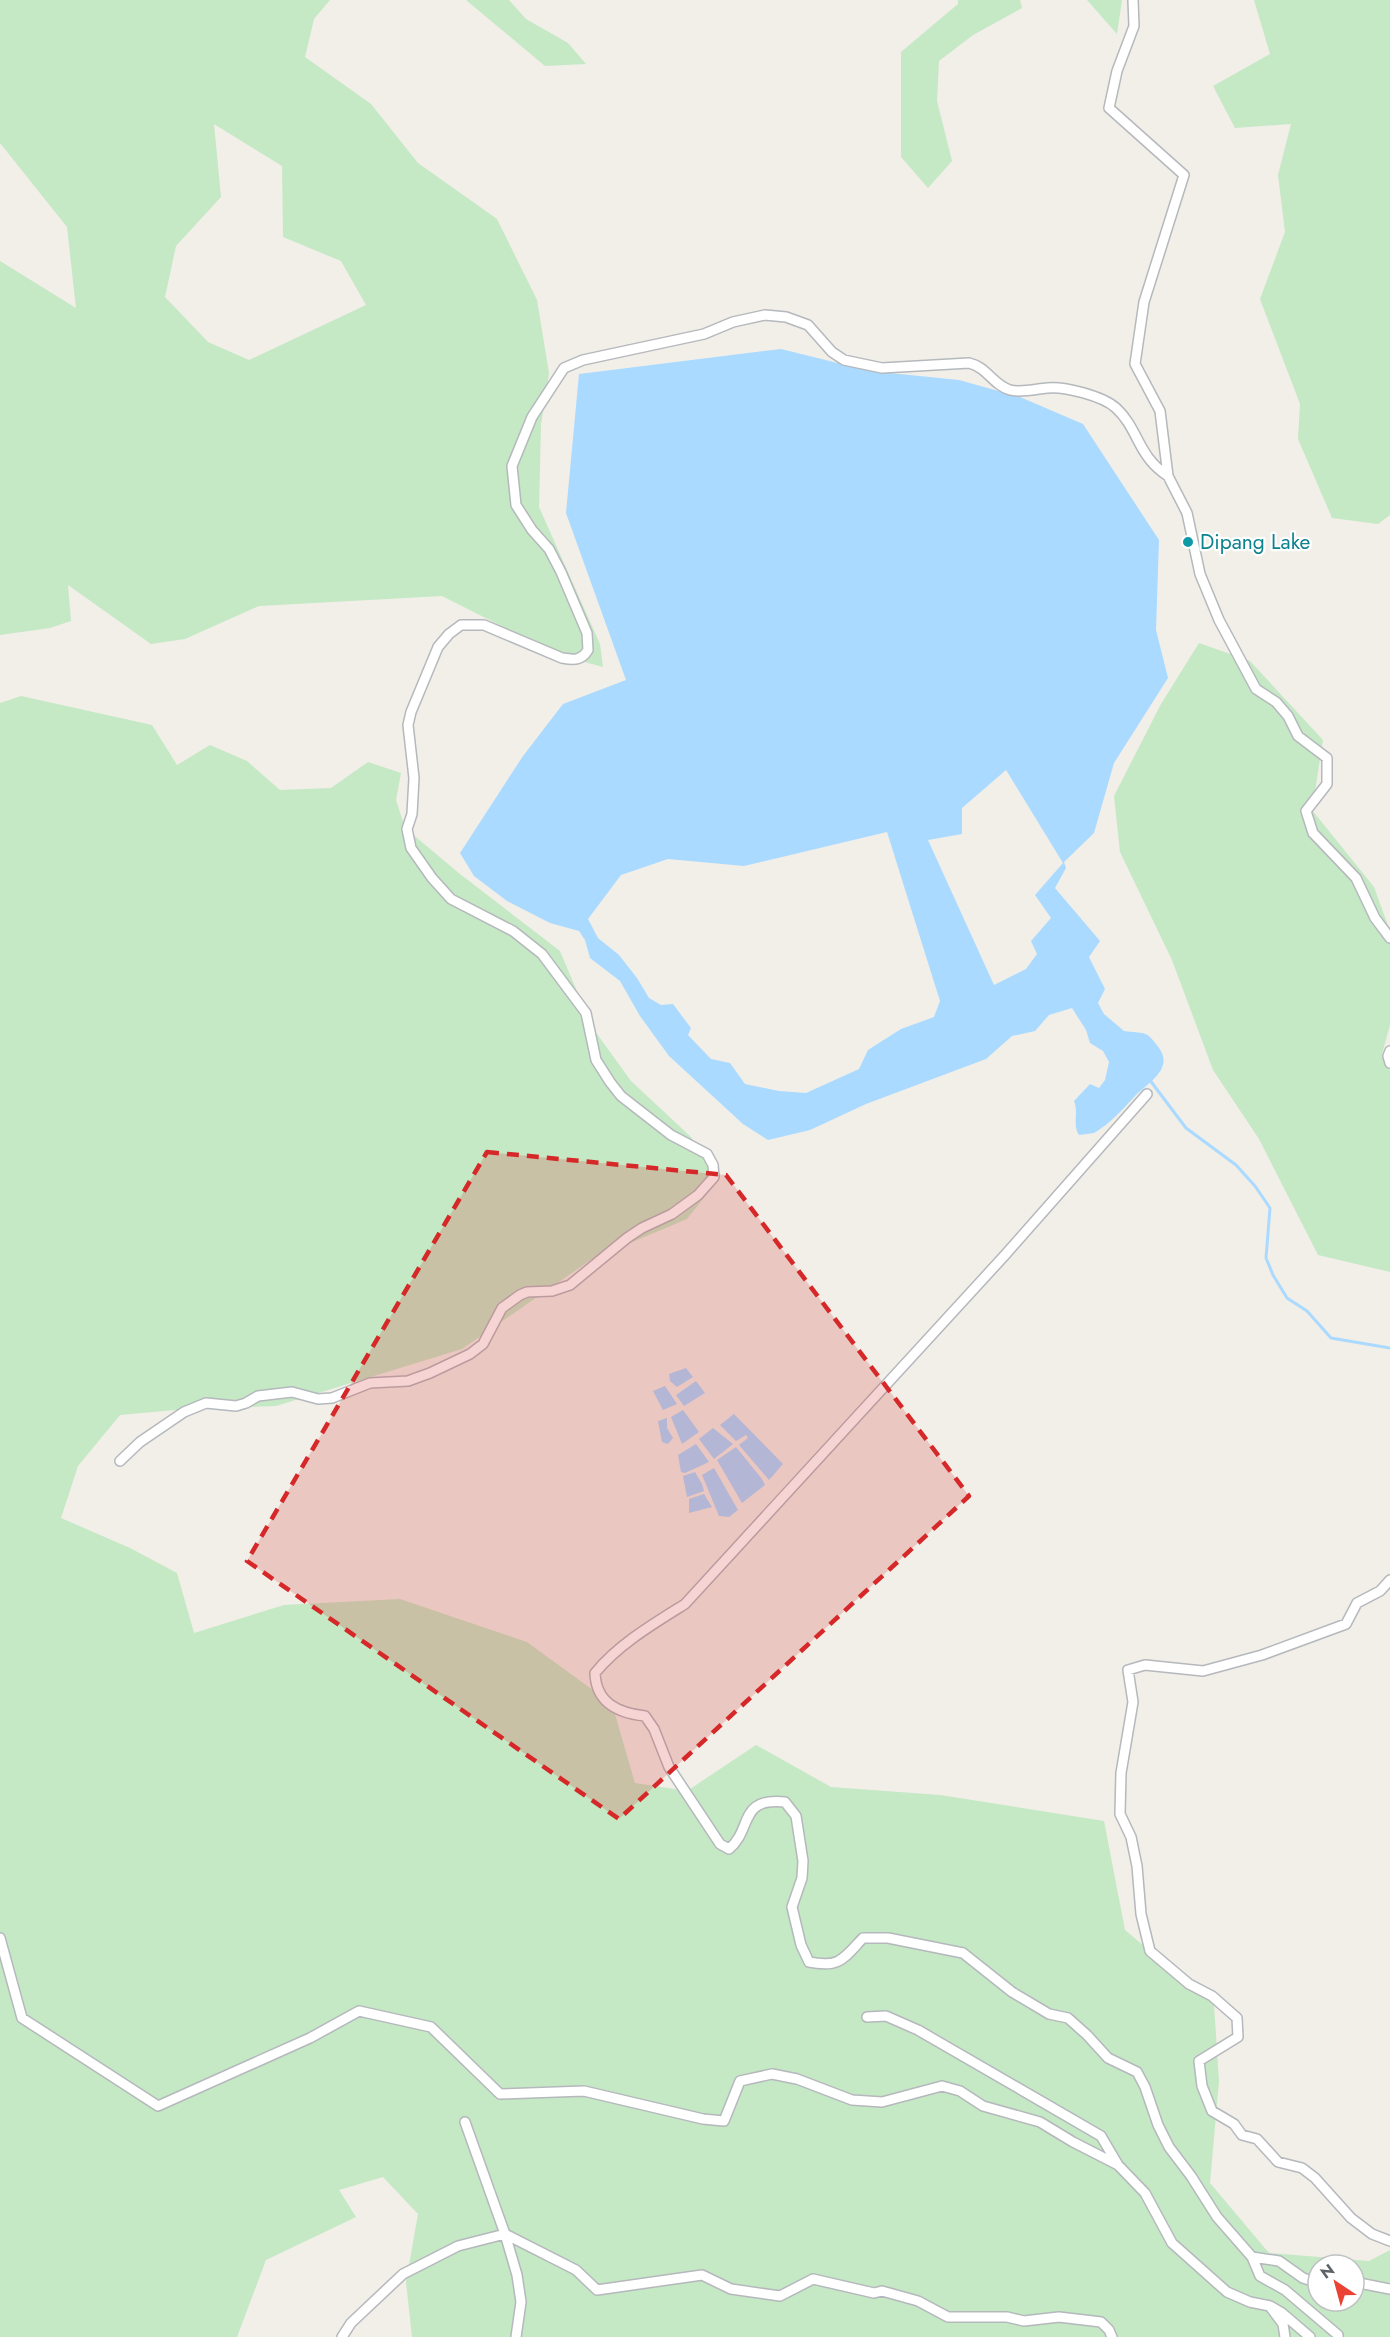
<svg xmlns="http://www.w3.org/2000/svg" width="1390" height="2337" font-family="Jost,sans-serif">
  <rect width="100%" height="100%" fill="#f1efe8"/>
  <path fill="#c5e8c5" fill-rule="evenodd" d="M0 0H330L314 19 305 57 371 104 418 163 497 219 537 300 549 373 541 425 539 507 600 644 603 667 559 655 442 596 259 606 185 639 151 644 68 585 71 621 50 628 0 635V261L76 308 67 227 0 143ZM214 124 282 166 283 237 341 261 366 305 249 360 208 342 165 297 176 246 221 197Z
    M466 0H509L526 19 568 43 586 64 545 66Z
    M958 0H1020L1022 8 973 35 939 61 937 101 952 161 928 188 901 157V52L958 4Z
    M1087 0H1122L1117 34Z
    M1254 0H1390V515L1378 524 1332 518 1298 439 1300 404 1260 299 1285 232 1278 175 1291 124 1235 128 1213 86 1270 54Z
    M1199 643 1250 661 1323 740 1312 810 1374 887 1390 931V1025L1382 1054 1390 1071V1272L1318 1255 1259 1139 1213 1070 1172 960 1120 852 1114 796 1161 704Z
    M21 696 152 725 177 765 210 745 247 761 280 790 331 788 368 762 401 773 396 800 405 828 460 874 560 951 592 1027 631 1081 691 1137 718 1180 687 1219 592 1259 462 1349 276 1406 175 1410 120 1415 78 1466 61 1518 130 1548 177 1573 194 1633 284 1605 400 1599 527 1642 612 1704 635 1783 687 1791 756 1745 831 1787 940 1795 1104 1821 1125 1930 1214 2005 1219 2081 1210 2183 1269 2253 1369 2261 1390 2250V2337H412L406 2282 418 2214 383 2177 339 2190 356 2217 266 2260 237 2337H0V703ZM1318 2265H1354V2301H1318Z"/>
  <path fill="#aadaff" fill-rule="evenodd" d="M781 349 870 371 959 380 1020 397 1083 424 1159 540 1156 630 1168 678 1114 763 1094 833 1064 862 1066 868 1055 888 1100 941 1089 957 1105 989 1098 1003 1104 1014 1124 1031C1144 1034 1146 1029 1159 1048 1174 1069 1148 1083 1135 1096 1123 1109 1110 1124 1094 1133L1079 1135C1072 1125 1079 1113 1074 1101L1090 1084 1099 1088 1105 1080 1109 1062 1103 1051 1090 1043 1086 1030 1072 1008 1049 1015 1035 1031 1012 1036 986 1059 866 1104 810 1130 768 1140 743 1124 669 1056 640 1016 620 981 590 958 585 940 579 931 550 923 507 901 474 876 460 853 523 756 563 704 626 680 566 513 579 374ZM1006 770 1063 863 1035 895 1051 918 1031 941 1037 954 1026 969 994 985 928 840 962 834V808ZM887 832 940 1001 934 1017 901 1029 868 1050 859 1069 806 1093 779 1091 745 1084 730 1063 711 1059 688 1035 691 1028 673 1004 661 1005 649 998 637 978 619 955 598 938 588 919 621 875 668 859 744 866Z
    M686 1368 693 1377 677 1387 670 1381 669 1374Z
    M696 1381 705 1393 684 1406 676 1395Z
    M665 1386 677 1404 663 1410 653 1391Z
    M683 1410 699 1432 682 1444 671 1417Z
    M734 1414 783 1464 769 1480 739 1445 748 1438 746 1435 736 1441 720 1425Z
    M667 1418V1428L673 1438 668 1444 662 1442 658 1421Z
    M713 1428 733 1444 714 1459 699 1439Z
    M696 1444 709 1462 685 1473 681 1472 678 1455Z
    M736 1447 762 1479 765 1485 742 1503 717 1460Z
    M714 1468 738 1510 729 1517 719 1516 702 1475Z
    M695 1472 702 1484 704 1491 687 1497 683 1476Z
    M704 1494 712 1507 689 1513V1499Z"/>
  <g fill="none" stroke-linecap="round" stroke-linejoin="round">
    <path stroke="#aadaff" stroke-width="3" d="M1149 1079 1186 1128 1236 1165 1255 1186 1270 1208 1266 1258 1273 1275 1287 1298 1307 1311 1331 1338 1390 1348"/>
    <defs>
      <path id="street" d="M1133 0 1134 26 1117 71 1109 108 1184 175 1144 302 1135 364 1160 411 1168 476 1187 513 1200 574 1219 620 1256 689 1276 702 1288 716 1298 736 1327 758V784L1306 811 1313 833 1356 878 1375 918 1390 938
        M1390 1051 1388 1056 1390 1063
        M1147 1094 1005 1255 685 1604C653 1624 619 1644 595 1673 596 1703 618 1713 645 1716L654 1729 669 1767 720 1844 729 1849C753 1829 738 1797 785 1802L796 1816 803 1861 802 1878 792 1907 801 1945 809 1962C840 1968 843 1959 863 1938H888L963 1953 1012 1992 1049 2014 1068 2018 1087 2035 1108 2058 1137 2072 1145 2087 1158 2125 1169 2147 1191 2176 1217 2217 1252 2257 1260 2276 1285 2290 1338 2335V2337
        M120 1461 140 1442 184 1412 206 1403 236 1406 246 1403 258 1396 292 1392 318 1399 332 1398 370 1383 408 1381 430 1373 470 1354 483 1344 502 1308 520 1295 527 1292 552 1291 570 1285 627 1238 642 1228 672 1214 698 1195 714 1177 713 1165 707 1154 671 1135 621 1096 610 1082 596 1060 586 1013 542 954 513 931 451 899 432 878 411 848 407 829 412 814 414 778 408 725 411 712 438 647 449 634 461 625H484L562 658C574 660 581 661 588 650L587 633 561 572 549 549 532 530 516 505 512 466 532 417 564 368 583 360 704 334 733 322 765 315 786 317 808 325 832 352 844 360 882 368 969 363C987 367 993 385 1010 390 1021 393 1036 389 1047 388 1064 386 1103 396 1116 408 1139 429 1137 456 1168 476
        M1390 1580 1380 1591 1357 1603 1346 1624 1262 1655 1203 1671 1145 1665 1128 1670 1133 1702 1121 1773 1120 1814 1131 1837 1137 1866 1141 1914 1150 1951 1189 1984 1212 1996 1237 2018 1238 2037 1199 2061 1202 2086 1212 2111 1234 2124 1242 2135 1257 2139 1278 2162 1302 2168 1315 2178 1351 2218 1372 2234 1390 2241
        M0 1938 22 2018 158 2106 310 2038 359 2011 431 2027 500 2094 584 2091 703 2119 724 2121 740 2081 772 2074 797 2079 852 2100 882 2102 942 2086 960 2091 983 2106 1040 2122 1073 2142 1118 2165
        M867 2017 886 2016 918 2030 1101 2136 1118 2165 1145 2193 1172 2243 1227 2292 1250 2302 1270 2306 1282 2313 1310 2337
        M465 2122 505 2234 517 2275 521 2302 516 2337
        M1252 2257 1279 2261 1303 2278 1318 2283
        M1354 2282 1390 2289
        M1271 2308 1283 2324 1285 2337
        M342 2337 351 2323 403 2274 458 2246 505 2234 576 2270 597 2290 702 2275 731 2289 780 2296 813 2279 874 2293 882 2291 918 2301 948 2317H1007L1024 2321 1059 2317 1101 2322 1109 2330 1112 2337"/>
    </defs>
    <use href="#street" stroke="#b5b8bc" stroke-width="12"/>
    <use href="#street" stroke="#fff" stroke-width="9"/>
  </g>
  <path fill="#d62828" fill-opacity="0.2" stroke="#d62828" stroke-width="4.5" stroke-dasharray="12 8" stroke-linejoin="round" d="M487 1152 726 1175 969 1496 619 1819 247 1561Z"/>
  <circle fill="#0f9aa8" stroke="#fff" stroke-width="2" cx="1188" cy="542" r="6"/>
  <g text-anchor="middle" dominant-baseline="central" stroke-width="4.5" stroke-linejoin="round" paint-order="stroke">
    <g font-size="21" fill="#0d838f" stroke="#fff" text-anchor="start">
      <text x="1200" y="542">Dipang Lake</text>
    </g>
  </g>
  <g transform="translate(1336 2283) rotate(324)"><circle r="28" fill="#ffffff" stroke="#bfc1c3" stroke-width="1.5"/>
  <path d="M0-4.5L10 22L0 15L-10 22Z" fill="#ea4335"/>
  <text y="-9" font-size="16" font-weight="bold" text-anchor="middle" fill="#5f6368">N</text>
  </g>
</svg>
